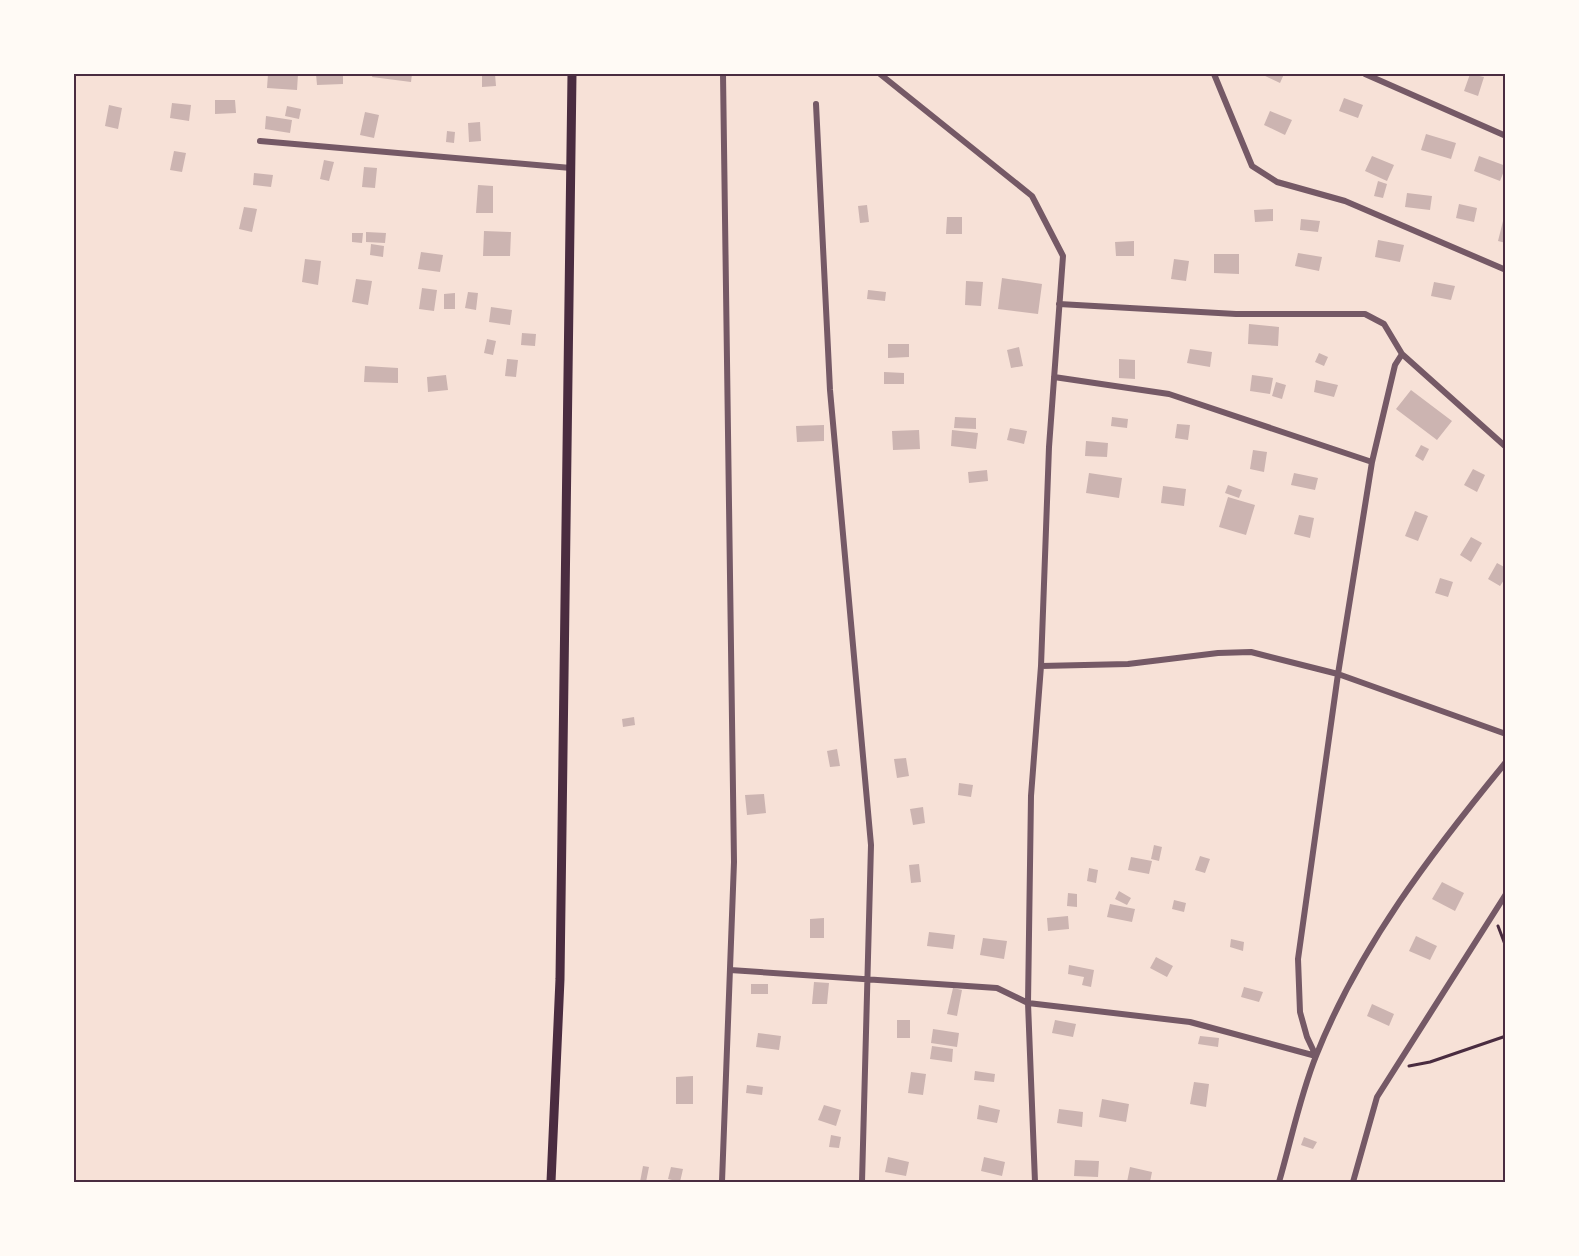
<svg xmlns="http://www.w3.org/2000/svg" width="1579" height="1256" font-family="'Nunito Sans',sans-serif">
  <rect width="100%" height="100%" fill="#f7e1d7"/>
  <path fill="#ccb4b1" d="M268 74H298L297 90 267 88Z
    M316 74H343V84L317 85Z
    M373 74H412L411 82 372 77Z
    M482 74H495L496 86 482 87Z
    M1261 74H1284L1280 83Z
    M1470 74 1484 77 1478 96 1464 91Z
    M1344 98 1363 105 1358 118 1339 111Z
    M215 100H235L236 113 215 114Z
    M172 103 191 105 189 121 170 118Z
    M109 105 122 108 118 129 105 126Z
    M287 106 301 109 299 119 285 116Z
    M1270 111 1292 120 1285 135 1264 125Z
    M365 112 379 115 374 138 360 135Z
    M266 116 292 120 290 133 265 129Z
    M480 122 481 141 469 142 468 123Z
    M447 131 455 132 454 143 446 142Z
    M1426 134 1456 143 1451 159 1421 150Z
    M174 151 186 153 182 172 170 170Z
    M1372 156 1394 165 1387 181 1365 171Z
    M1479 156 1506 166 1500 181 1474 171Z
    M324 160 334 162 329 181 320 179Z
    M364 167 377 168 375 188 362 187Z
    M254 173 273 175 271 187 253 185Z
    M1378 181 1387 184 1383 198 1374 196Z
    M478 185 493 186V213H476Z
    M1407 193 1432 196 1430 210 1405 207Z
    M1459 204 1477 208 1474 222 1456 218Z
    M867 205 869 222 860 223 858 206Z
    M244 207 257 209 252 232 239 229Z
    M1273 209V221L1255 222 1254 210Z
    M947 217H962V234H946Z
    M1504 217H1506V243L1498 241Z
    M1301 219 1320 221 1318 232 1300 230Z
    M484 231 511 232 510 256H483Z
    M366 232 386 233 385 243 366 242Z
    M352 233H363L362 243 352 242Z
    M1378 240 1404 245 1400 262 1375 257Z
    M1134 241V256H1116L1115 242Z
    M371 244 384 246 383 257 370 255Z
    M421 252 443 255 440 272 418 269Z
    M1298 253 1322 257 1319 271 1295 266Z
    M1214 254H1239V274L1214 273Z
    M305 259 321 261 318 285 302 282Z
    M1174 259 1189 261 1186 281 1171 279Z
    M1002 278 1042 284 1038 314 998 309Z
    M356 279 372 281 368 305 352 302Z
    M966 281 983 282 981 306 965 305Z
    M1434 282 1455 286 1451 300 1431 296Z
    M422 288 437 290 434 311 419 309Z
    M868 290 886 292 885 301 867 299Z
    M468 292 478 293 476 310 465 308Z
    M455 293V309H444V294Z
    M491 307 512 310 510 325 489 322Z
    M1249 324 1279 327 1278 346 1248 344Z
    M522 333 536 334 535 346 521 345Z
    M487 339 496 341 493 355 484 353Z
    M888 344H909V357L888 358Z
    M1019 347 1023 366 1011 368 1007 350Z
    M1190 349 1212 352 1210 367 1187 363Z
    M1319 353 1328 357 1324 366 1315 362Z
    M507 359 518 360 516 377 505 376Z
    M1119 359 1135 360V379L1119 378Z
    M365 366 398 368V383L364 382Z
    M884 372 904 373V384H884Z
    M446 375 448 390 428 392 427 377Z
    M1252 375 1273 378 1270 394 1250 391Z
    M1316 380 1338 385 1334 397 1314 392Z
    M1276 382 1286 385 1282 399 1272 396Z
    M1411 390 1452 421 1437 440 1396 409Z
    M955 417 976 418V429L954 428Z
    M1112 417 1128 419 1127 428 1111 426Z
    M1177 424 1190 425 1188 440 1175 438Z
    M824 425V441L797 442 796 426Z
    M1010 428 1027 431 1024 444 1007 440Z
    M919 430 920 449 893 450 892 431Z
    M952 430 978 433 976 449 951 446Z
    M1086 441 1108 443 1107 457 1085 456Z
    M1421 445 1429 449 1423 461 1415 456Z
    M1253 450 1267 452 1264 472 1250 469Z
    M1473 469 1485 475 1477 492 1464 485Z
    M987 470 988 481 969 483 968 472Z
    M1089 473 1122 478 1119 498 1086 493Z
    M1294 473 1318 478 1315 490 1291 485Z
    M1228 485 1242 490 1239 498 1225 493Z
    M1163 486 1186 489 1184 506 1161 503Z
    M1228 497 1255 505 1246 535 1219 527Z
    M1415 511 1428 516 1418 541 1405 536Z
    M1299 515 1314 518 1310 538 1294 534Z
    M1471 537 1482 543 1471 562 1460 555Z
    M1497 563 1506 568V577L1500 586 1488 579Z
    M1440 578 1453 582 1448 597 1435 593Z
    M634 717 635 725 623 727 622 719Z
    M837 749 840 766 830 767 827 751Z
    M906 758 909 776 897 778 894 759Z
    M959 783 973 785 971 797 958 795Z
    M764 794 766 813 747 815 745 795Z
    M923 807 925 823 913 825 910 809Z
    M1154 845 1162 847 1159 861 1151 859Z
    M1200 856 1210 859 1205 873 1195 870Z
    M1131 857 1152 861 1149 874 1128 870Z
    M919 864 921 882 911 883 909 865Z
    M1089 868 1098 870 1096 883 1087 881Z
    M1442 882 1464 893 1455 911 1432 899Z
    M1119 891 1131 898 1127 905 1115 899Z
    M1068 893 1077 894V907L1067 906Z
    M1174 900 1186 903 1184 912 1172 909Z
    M1110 904 1135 909 1132 922 1107 917Z
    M1068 916 1069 929 1048 931 1047 918Z
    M824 918V938H810V919Z
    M929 932 955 935 953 949 927 946Z
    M1416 936 1437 946 1430 960 1409 951Z
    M983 938 1007 941 1004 959 980 955Z
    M1231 939 1244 942 1243 951 1230 947Z
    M1156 957 1173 966 1167 977 1150 968Z
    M1069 965 1094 970 1091 987 1082 985 1084 977 1068 974Z
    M814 982 829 983 827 1004H812Z
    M751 984H768V994H751Z
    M1244 987 1263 992 1259 1002 1241 997Z
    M953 988 962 990 957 1016 947 1014Z
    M1372 1004 1394 1014 1389 1026 1367 1016Z
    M897 1020H910V1038H897Z
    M1055 1020 1076 1024 1073 1037 1052 1033Z
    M933 1029 959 1033 957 1047 931 1043Z
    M758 1033 781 1036 779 1050 756 1047Z
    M1200 1036 1219 1038 1218 1047 1198 1044Z
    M932 1046 953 1049 952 1062 930 1059Z
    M975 1071 995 1074 994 1082 974 1080Z
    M911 1072 926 1074 923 1095 908 1093Z
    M693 1076V1104H676V1077Z
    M1194 1082 1209 1084 1206 1107 1190 1104Z
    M747 1085 763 1087 762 1095 746 1093Z
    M1102 1099 1129 1104 1126 1122 1099 1117Z
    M824 1105 841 1110 836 1126 818 1120Z
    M979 1105 1000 1110 997 1123 977 1119Z
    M1059 1109 1083 1112 1082 1127 1057 1123Z
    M831 1135 841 1137 839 1148 829 1147Z
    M1304 1137 1317 1142 1313 1149 1301 1145Z
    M888 1157 909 1162 906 1176 885 1172Z
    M984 1157 1005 1162 1002 1176 981 1171Z
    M1075 1160 1099 1161 1098 1177 1074 1176Z
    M643 1166 649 1167 646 1182H640Z
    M671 1167 683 1169 680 1182 668 1179Z
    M1130 1167 1152 1172 1150 1182H1127Z"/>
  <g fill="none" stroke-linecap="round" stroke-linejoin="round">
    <path stroke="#4a2c40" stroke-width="3" d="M1498 926 1506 947
      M1409 1066 1430 1062 1506 1036"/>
    <path stroke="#755966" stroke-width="6" d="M880 74 1032 196 1063 256 1049 447 1041 666 1031 796 1028 1003 1035 1182
      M1214 74 1252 166 1277 182 1345 201 1506 270
      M1365 74 1506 136
      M816 104 830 390 871 845 862 1182
      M260 141 571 168
      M1059 304 1236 314H1365L1384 324 1402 354 1506 447
      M1054 377 1169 394 1372 462
      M1041 666 1128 664 1218 653 1251 652 1338 674 1506 734
      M730 970 997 988 1028 1003 1190 1022 1316 1056
      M1316 1056 1307 1037 1300 1012 1298 959 1338 674 1372 462 1395 365 1402 354
      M722 1182 734 862 723 74
      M1279 1182C1291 1141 1300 1096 1316 1056 1359 947 1432 852 1506 762
      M1353 1182 1377 1097 1506 894"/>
    <path stroke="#4a2c40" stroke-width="9" d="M551 1182 560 979 572 74"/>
  </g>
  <rect width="1579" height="1256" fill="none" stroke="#fffaf5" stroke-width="150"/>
  <rect x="75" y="75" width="1429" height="1106" fill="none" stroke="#4a2c40" stroke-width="2"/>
</svg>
